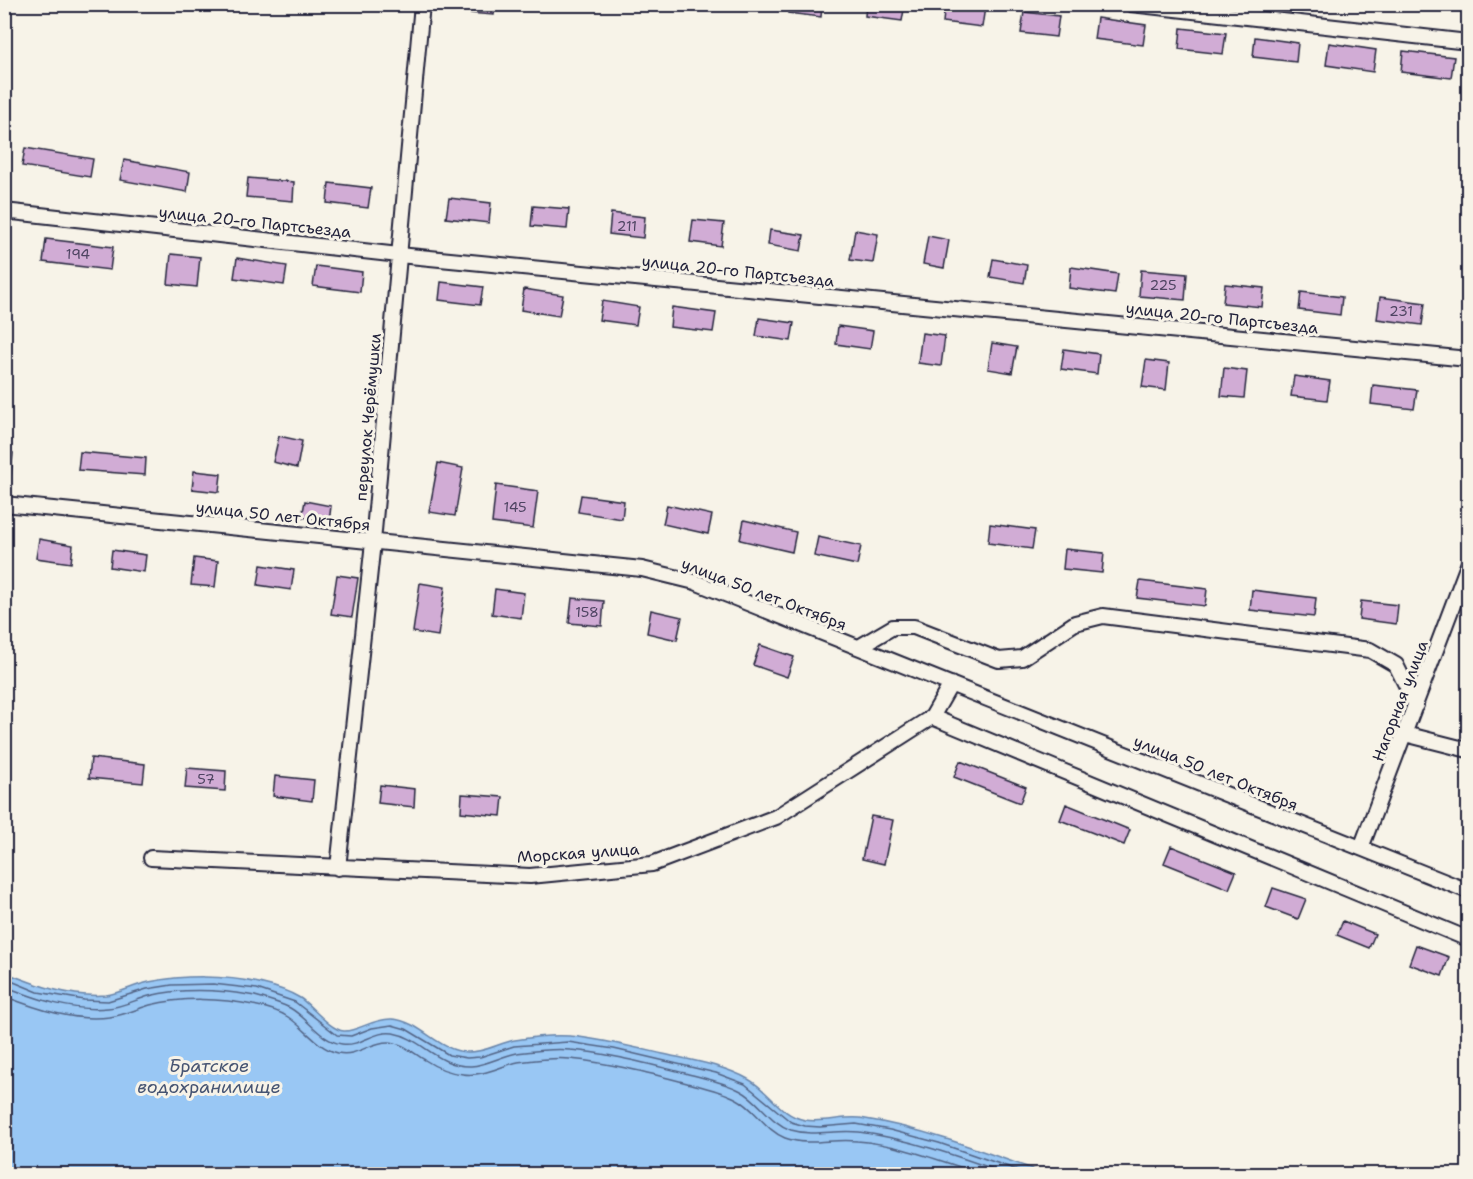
<svg xmlns="http://www.w3.org/2000/svg" width="1473" height="1179" font-family="'Shantell Sans',sans-serif">
  <rect width="100%" height="100%" fill="#f7f3e8"/>
  <filter id="ink" filterUnits="userSpaceOnUse"><feTurbulence type="fractalNoise" baseFrequency=".0167" numOctaves="2"/><feDisplacementMap in="SourceGraphic" scale="12" xChannelSelector="R" yChannelSelector="G"/><feConvolveMatrix kernelMatrix="1 2 1 2 8 2 1 2 1" color-interpolation-filters="sRGB"/></filter>
  <g filter="url(#ink)">
    <path fill="#99c7f4" stroke="#6985aa" stroke-width="1.5" d="M4 972C36 985 71 998 106 995 121 993 134 985 149 982 184 975 224 975 259 983 272 986 289 991 300 998 312 1006 330 1030 344 1031 356 1032 374 1018 392 1019 421 1021 438 1051 467 1052 484 1053 499 1043 515 1040 532 1037 553 1035 570 1036 601 1039 633 1047 663 1054 690 1060 723 1065 748 1079 769 1090 780 1116 805 1120 824 1123 842 1116 860 1118 924 1128 986 1152 1046 1174H5Z"/>
    <g fill="none" stroke-linecap="round" stroke-linejoin="round">
      <path stroke="#526485" stroke-width="1.5" d="M4 978 38 992 84 1000 108 1001 147 989 172 985 213 984 257 989 295 1002 337 1035 351 1036 372 1028 392 1025 406 1029 449 1055 467 1058 480 1057 514 1046 568 1042 614 1049 716 1073 745 1084 791 1122 805 1126 820 1127 856 1124 890 1130 939 1143 1029 1174
        M4 986C37 999 72 1012 108 1008 122 1007 135 1000 149 996 182 988 221 990 255 996 266 999 280 1003 290 1008 308 1018 320 1041 342 1044 360 1047 375 1030 393 1033 422 1038 437 1067 471 1066 487 1065 501 1056 517 1053 533 1051 554 1048 570 1050 608 1053 647 1064 685 1073 703 1078 724 1082 741 1091 759 1100 770 1123 791 1130 814 1137 836 1129 859 1132 910 1139 960 1157 1008 1174
        M4 996C37 1009 75 1022 110 1017 124 1015 137 1009 150 1005 182 997 221 998 253 1005 264 1007 279 1011 288 1017 305 1028 317 1048 338 1053 357 1057 370 1042 388 1042 402 1042 413 1053 425 1060 437 1068 449 1073 463 1074 483 1077 500 1066 518 1062 534 1060 555 1057 570 1059 610 1063 649 1073 687 1083 703 1087 722 1091 737 1099 755 1108 765 1130 785 1138 809 1147 832 1138 857 1141 899 1144 942 1162 982 1174"/>
    </g>
    <path fill="#d1acd5" stroke="#22223b" stroke-width="1.5" d="M457 4H495L494 15 456 12Z
      M708 4H749L748 10Z
      M789 4H822L821 17 788 13Z
      M866 4H905L902 21 865 16Z
      M945 4 985 7 982 27 943 22Z
      M1024 12 1059 16 1056 37 1021 33Z
      M1097 18 1146 25 1143 45 1094 39Z
      M1181 28 1226 33 1223 54 1179 49Z
      M1255 37 1298 43 1296 62 1253 57Z
      M1329 43 1376 50 1373 72 1326 65Z
      M1403 51 1454 57 1451 78 1401 72Z
      M25 148 93 159 90 177 22 166Z
      M124 160 190 172 187 192 120 180Z
      M248 178 294 182 293 201 246 197Z
      M329 183 371 188 368 208 327 203Z
      M449 198 491 203 489 223 446 218Z
      M533 206 569 209 567 229 531 226Z
      M611 213 645 217 643 238 609 234Z
      M693 220 724 223 721 246 690 242Z
      M770 230 804 235 801 251 768 245Z
      M855 230 878 234 873 263 850 260Z
      M928 236 949 240 944 268 923 264Z
      M46 239 113 247 110 270 43 262Z
      M171 254 200 257 197 287 168 284Z
      M237 258 287 266 284 285 234 278Z
      M993 259 1027 265 1024 283 990 277Z
      M316 266 362 272 360 292 313 286Z
      M1071 267 1118 274 1115 294 1069 288Z
      M1141 270 1187 274 1185 300 1139 296Z
      M441 282 483 287 480 305 439 300Z
      M1225 284 1264 288 1262 307 1223 303Z
      M524 289 563 295 559 316 521 310Z
      M1301 292 1342 297 1340 315 1299 310Z
      M1380 297 1425 303 1422 325 1377 319Z
      M602 301 639 307 636 325 599 320Z
      M672 307 716 313 713 332 670 327Z
      M759 318 794 323 791 341 756 336Z
      M838 326 873 331 870 349 836 344Z
      M922 333 945 336 941 366 918 363Z
      M992 343 1017 347 1012 373 988 369Z
      M1064 349 1099 354 1097 374 1061 369Z
      M1146 360 1169 363 1166 390 1142 387Z
      M1224 368 1247 371 1244 398 1221 396Z
      M1294 376 1330 381 1327 400 1291 396Z
      M1373 385 1417 390 1414 409 1371 404Z
      M279 436 302 441 297 468 273 462Z
      M4 452 13 453 11 474 4 473Z
      M80 452 146 458 145 475 78 470Z
      M438 463 463 468 455 516 429 512Z
      M194 471 221 474 219 492 192 489Z
      M496 485 538 491 533 528 492 523Z
      M581 495 624 501 622 519 578 512Z
      M305 501 331 506 329 522 302 517Z
      M667 505 712 515 708 534 663 524Z
      M744 520 796 532 792 552 740 540Z
      M990 524 1035 530 1032 549 988 543Z
      M818 537 861 546 857 565 814 556Z
      M39 539 73 545 71 563 36 558Z
      M1065 549 1104 553 1102 573 1063 569Z
      M112 550 146 555 144 572 110 567Z
      M194 558 218 561 215 587 191 585Z
      M261 565 294 570 291 590 258 585Z
      M337 575 358 578 352 617 331 614Z
      M1140 581 1207 589 1205 606 1137 598Z
      M420 583 445 587 438 636 413 632Z
      M495 589 524 593 521 618 492 614Z
      M1252 590 1316 598 1314 617 1250 610Z
      M572 598 604 601 602 626 569 623Z
      M1361 601 1398 605 1396 624 1359 619Z
      M651 610 682 617 677 640 647 633Z
      M760 645 794 657 787 677 753 665Z
      M91 758 145 764 143 783 89 778Z
      M960 761 1026 787 1020 803 954 777Z
      M187 768 226 771 225 791 185 788Z
      M275 776 314 780 312 801 273 796Z
      M380 785 415 789 414 807 378 803Z
      M462 794 503 797 501 816 461 812Z
      M1066 804 1130 830 1124 845 1060 820Z
      M871 816 893 820 884 864 862 859Z
      M1171 846 1236 872 1229 889 1164 863Z
      M1273 888 1306 899 1298 919 1266 907Z
      M1343 921 1375 934 1369 948 1337 935Z
      M1416 945 1449 957 1442 976 1409 964Z"/>
    <g fill="none" stroke-linecap="round" stroke-linejoin="round">
      <defs>
        <path id="street" d="M1131 4 1468 42
          M4 211 399 255 1468 359
          M4 504 642 569 695 582 1468 891
          M859 647 893 627H914L999 660 1022 658 1075 623 1103 616 1370 650 1396 665 1416 705
          M932 717 1468 939
          M1405 734 1468 750
          M1361 848 1468 565
          M151 858 530 876 652 864 776 817 932 717 951 684
          M338 868 373 542 422 4"/>
      </defs>
      <use href="#street" stroke="#22223b" stroke-width="18"/>
      <use href="#street" stroke="#f7f3e8" stroke-width="14"/>
    </g>
  </g>
  <g text-anchor="middle" dominant-baseline="central" stroke-width="6" stroke-linejoin="round" paint-order="stroke">
    <g font-size="14" fill="#4e4462">
      <text x="627" y="226">211</text>
      <text x="78" y="254">194</text>
      <text x="1163" y="285">225</text>
      <text x="1401" y="311">231</text>
      <text x="515" y="507">145</text>
      <text x="587" y="612">158</text>
      <text x="206" y="779">57</text>
    </g>
    <g font-size="16" fill="#22223b" stroke="#f7f3e8">
      <text transform="translate(255 222) rotate(6)">улица 20-го Партсъезда</text>
      <text transform="translate(738 271) rotate(6)">улица 20-го Партсъезда</text>
      <text transform="translate(1222 318) rotate(6)">улица 20-го Партсъезда</text>
      <text transform="translate(368 417) rotate(-85)">переулок Черёмушки</text>
      <text transform="translate(283 516) rotate(6)">улица 50 лет Октября</text>
      <text transform="translate(764 594) rotate(21)">улица 50 лет Октября</text>
      <text transform="translate(1400 701) rotate(-69)">Нагорная улица</text>
      <text transform="translate(1216 773) rotate(22)">улица 50 лет Октября</text>
      <text transform="translate(578 853) rotate(-4)">Морская улица</text>
    </g>
    <g font-size="18" font-style="italic" fill="#465472" stroke="#f7f3e8">
      <text x="209" y="1066">Братское<tspan x="209" dy="21">водохранилище</tspan></text>
    </g>
  </g>
  <rect width="1473" height="1179" fill="none" stroke="#f7f3e8" stroke-width="24"/>
  <rect x="12" y="12" width="1449" height="1155" fill="none" stroke="#22223b" stroke-width="2" filter="url(#ink)"/>
</svg>
